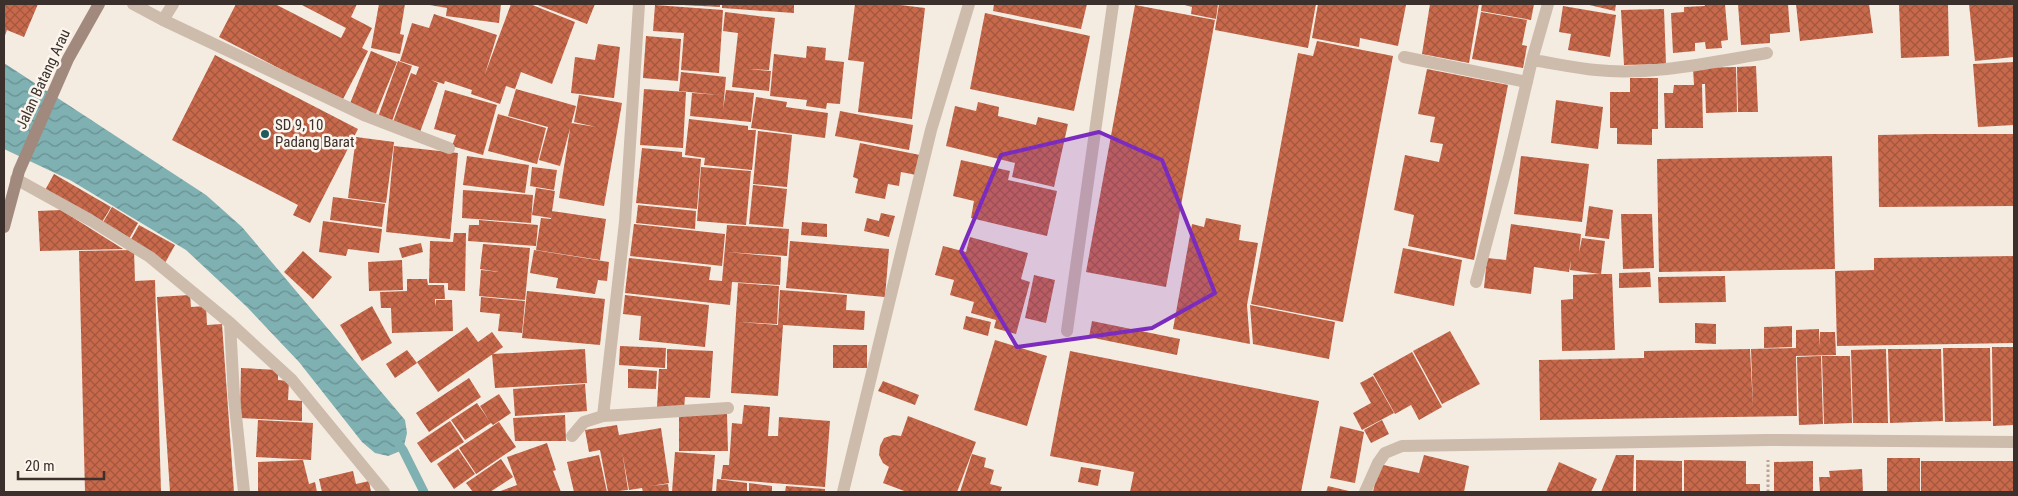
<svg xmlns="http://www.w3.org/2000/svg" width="2018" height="496" font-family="'Roboto Condensed',sans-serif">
  <defs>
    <pattern id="water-waves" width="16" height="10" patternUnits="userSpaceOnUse" patternTransform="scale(1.25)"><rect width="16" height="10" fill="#7fb0b2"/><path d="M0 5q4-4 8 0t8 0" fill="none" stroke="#699091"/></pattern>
    <pattern id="building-cross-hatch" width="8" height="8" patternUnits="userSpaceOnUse" patternTransform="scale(1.25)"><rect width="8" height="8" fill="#c8694b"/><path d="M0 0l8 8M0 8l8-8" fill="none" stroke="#a4573f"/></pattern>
  </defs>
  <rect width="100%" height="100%" fill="#f4ebe1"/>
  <path fill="url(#water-waves)" d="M4 63 206 195 242 227 405 420 407 433 403 450 388 456 375 453 362 442 299 362 247 307 186 250 70 180 4 149Z"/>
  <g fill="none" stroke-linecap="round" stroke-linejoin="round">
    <path stroke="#7fb0b2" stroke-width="9" d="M396 440 403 450 424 492"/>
  </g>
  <path fill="url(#building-cross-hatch)" d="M4 4H38L24 37 7 30 4 38Z
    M236 4H275L341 38 346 28 300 4H357L351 17 372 28 362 48 368 51 342 101 219 37Z
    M379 4H405L400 34 404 35 400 54 371 48Z
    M424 4H501L499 23 446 16 447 8Z
    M511 4H530L575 22 552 84 521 72 515 89 506 86 500 104 471 94 472 90 445 81 444 84 431 80 438 83 420 132 393 122 411 73 416 75 419 67 400 61 412 23 429 28 434 14 497 35 485 74Z
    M535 4H595L587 24Z
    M683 4H720V7L683 5Z
    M722 4H794V13L722 8Z
    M855 4H892L925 8 912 119 858 112 864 62 848 60Z
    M994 4H1087L1081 29 993 11Z
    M1181 4H1218L1216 19 1191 14 1192 7Z
    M1219 4H1316L1308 48 1215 30Z
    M1318 4H1396L1406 5 1398 46 1360 38 1359 47 1312 38Z
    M1430 4H1479L1469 63 1422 54Z
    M1482 4H1534L1531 20 1481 11Z
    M1585 4H1616L1615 11Z
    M1704 4H1725L1728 40 1721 41 1722 48 1706 49 1705 42 1695 43V51L1673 53 1671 13 1684 12V7L1705 6Z
    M1738 4H1788L1790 32 1770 34V43L1741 45Z
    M1796 4H1869L1873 33 1800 41Z
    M1899 4H1948L1949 56 1901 58Z
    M1969 4H2014V57L1975 61Z
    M655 5 723 10 719 73 681 70 684 33 653 31Z
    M1135 5 1215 20 1166 287 1086 272Z
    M1563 6 1616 15 1610 57 1568 50 1571 34 1559 32Z
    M1664 9 1666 64 1624 65 1621 10Z
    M725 12 775 18 769 70 748 69 771 71 769 91 732 87 738 33 723 31Z
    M1481 12 1527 20 1522 45 1527 46 1523 68 1472 59Z
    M985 13 1090 36 1074 111 970 89Z
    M646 36 681 39 678 81 643 78Z
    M1317 41 1393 56 1343 322 1251 304 1298 53 1313 56Z
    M598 44 620 47 614 98 571 93 575 57 595 60Z
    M807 46 826 48 825 60 844 62 840 104 827 103 826 109 806 106 807 100 770 96 774 54 806 58Z
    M371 51 397 62 375 116 349 106Z
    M215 55 358 129 310 223 293 215 298 205 172 140Z
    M398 61 412 66 392 121 378 117Z
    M2014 62V125L1978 127 1973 64Z
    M1756 66 1758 112H1738L1737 67Z
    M1736 67 1737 112 1706 113 1705 84H1702L1703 128H1665L1664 93H1673L1674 85H1694L1693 68Z
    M1427 69 1508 85 1474 260 1408 246 1414 215 1394 210 1405 155 1439 162 1443 144 1430 142 1435 117 1418 114Z
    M681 72 726 77 723 110 726 90 754 93 751 122 690 116 692 93 720 95 679 91Z
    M1630 78H1658V129H1652V145L1617 144V128H1610V92H1630Z
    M516 89 576 106 560 166 539 160 548 127 508 116Z
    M644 89 686 92 683 148 640 145Z
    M445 90 497 105 483 155 452 146 456 135 434 129Z
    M579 95 622 103 604 206 559 198 571 123 596 127 574 122Z
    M756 97 787 102 786 107 828 113 825 138 751 128Z
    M1556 100 1603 107 1598 149 1551 143Z
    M978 102 999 107 998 116 1036 125 1038 117 1068 124 1054 187 1012 177 1015 163 946 146 955 106 976 111Z
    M840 111 913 125 909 150 835 136Z
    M498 114 546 128 537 164 488 151Z
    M689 119 748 126V130H756L752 170 704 165 705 158 685 155Z
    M758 131 792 135 787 187 753 184Z
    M1930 134H2014V206L1879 207 1878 135Z
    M356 137 394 142 386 203 348 198Z
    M860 143 920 155 916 175 901 172 899 186 888 184 885 199 855 193 858 179 853 177Z
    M394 146 458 153 450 239 386 232Z
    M642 148 682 152V157L701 159 697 209 636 203Z
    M467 156 529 165 525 193 463 185Z
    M1521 156 1589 164 1582 222 1514 214Z
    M1832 156 1835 269 1659 272 1657 159Z
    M961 160 1010 171 1008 180 1057 191 1047 236 971 218 974 201 953 196Z
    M532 167 557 170 554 190 530 186Z
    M701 167 751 171 746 225 697 221Z
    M54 174 111 207 101 224 44 192Z
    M753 185 787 189 783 227 749 224Z
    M536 188 555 191 551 218 532 215Z
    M463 190 533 195 531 223 462 218Z
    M333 197 385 204 382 227 330 220Z
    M638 205 696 211 695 229 636 223Z
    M1589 206 1613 210 1609 239 1585 236Z
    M112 207 138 223 129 239 102 224Z
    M61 210 123 249 40 251 38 211Z
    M552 211 606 219 600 260 536 250 541 218 551 219Z
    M881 213 895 216 889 237 864 231 867 218 879 221Z
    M1621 214H1652L1654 268 1623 269Z
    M1206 218 1241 225 1239 240 1258 243 1247 305 1250 344 1173 329 1192 224 1204 227Z
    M479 220 538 225 536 246 468 241 469 225H479Z
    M323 221 382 229 379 253 348 249 346 256 319 252Z
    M802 222 827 224V237L801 235Z
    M634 224 725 234 722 266 630 256Z
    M1511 224 1581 234 1579 253 1582 238 1605 241 1601 274H1612L1615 350 1562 351 1561 300 1573 299V275L1600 274 1570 270 1571 260 1569 272 1534 267 1531 294 1484 288 1487 258 1506 260Z
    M139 225 175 245 165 263 129 243Z
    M727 225 789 229 787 256 727 252 781 257 780 285 732 282 730 305 625 293 629 258 711 267 709 280 722 281Z
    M454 233H466L465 291 448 290V283H429L430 241 453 242Z
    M970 237 1028 253 1021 279 1030 282 1016 334 994 328 996 320 971 313 974 302 950 295 954 280 935 275 943 246 966 252Z
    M790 241 889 249 885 297 786 288Z
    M421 243 423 252 402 258 399 248Z
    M483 244 530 248 525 300 479 296 481 270 499 272 480 269Z
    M1403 248 1462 260 1454 306 1394 293Z
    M134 250 135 281 155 280 161 492H85L79 251Z
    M534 250 609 262 607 281 598 280 595 294 556 288 558 278 530 273Z
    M303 251 332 277 313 299 284 272Z
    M2014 256V343L1837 346 1835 271 1874 270V258Z
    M402 260 403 290 369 291 368 262Z
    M1650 272 1651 287 1619 288V273Z
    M1034 275 1055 280 1046 323 1025 318Z
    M1725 276 1726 302 1659 303 1658 277Z
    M407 279H427L428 285H444L445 299H435V307L436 300H452L453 331 392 333 391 308H381L380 292 407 291Z
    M738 283 779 286 777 324 739 322 778 325 780 290 847 295 846 310 865 311 864 330 783 325 778 396 731 393Z
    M527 291 605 299 600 345 522 338Z
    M190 295 191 307 206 306 207 325 222 324 234 492H170L157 297Z
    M625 295 709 305 705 347 639 340 641 316 623 314Z
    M481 297 525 301 522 333 498 331 500 314 480 312Z
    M1250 305 1335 322 1329 359 1253 344Z
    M372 306 392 343 362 361 340 325Z
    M966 316 991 322 988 336 963 329Z
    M1092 321 1180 339 1177 355 1089 337Z
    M1695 323 1716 324V344L1695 343Z
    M1792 326V347L1764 348V327Z
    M467 327 478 342 492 332 503 347 438 392 417 362Z
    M1819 329V346L1820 332H1835L1836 355 1796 356 1797 416 1540 420 1539 360 1644 358V351L1750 349 1753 408 1751 349 1796 348V330Z
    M1450 331 1480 384 1442 404 1413 351Z
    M995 340 1047 356 1027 426 974 410Z
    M833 345H867V368H833Z
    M620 346 666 348 665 368 619 365Z
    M1992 347H2014V425L1993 426Z
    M1943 348H1990L1991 421 1945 422Z
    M585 349 587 383 495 388 492 354Z
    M667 349 713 351 710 398 685 397 684 409 657 407 659 369H667Z
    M1886 349 1888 423H1853L1851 350Z
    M1888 349H1941L1943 421 1890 423Z
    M407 350 417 363 395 378 386 364Z
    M1070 351 1319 401 1301 492H1130L1134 472 1050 456Z
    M1412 352 1442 407 1419 420 1411 405 1395 414 1373 374Z
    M1821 356 1823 424 1799 425 1797 357Z
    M1822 356H1850L1852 423 1824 424Z
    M241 368 278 370V380L289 381 288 400 302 401V421L240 418Z
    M628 369 657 371 656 389 628 388Z
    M1373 376 1394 413 1362 430 1353 413 1371 403 1360 383Z
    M469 378 481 397 429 432 416 413Z
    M883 381 919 395 915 405 878 391Z
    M585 384 587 411 515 416 513 389Z
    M499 394 511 413 493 425 491 423 465 440 451 420 477 403 490 422 480 406Z
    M744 405 770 407 768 436H778L779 417 830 421 825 487 721 479 723 465H729L732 423 742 424Z
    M679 414H727L728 451H679Z
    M565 415 566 441H515L513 418Z
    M908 416 976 442 957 492H907L883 483 889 467 883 463 879 455 880 446 884 438 893 435 901 436Z
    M258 420 313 423 311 460 256 457Z
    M1382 420 1389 434 1371 443 1364 430Z
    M450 421 464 442 431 463 417 443Z
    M499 422 516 447 476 474 459 448Z
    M617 425 619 435 661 428 669 483 651 486 668 484 669 492H643L642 488 629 490 622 451 628 490 608 492 600 450 589 452 585 430Z
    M1340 426 1364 432 1355 483 1330 478Z
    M547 443 556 470 553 471 561 492H498L517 485 507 457Z
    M458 449 475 474 454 489 437 464Z
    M675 452 715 455 712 492H672Z
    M972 454 986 458 984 467 994 470 990 484 1002 487 1000 492H960Z
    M599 455 607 492H574L567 462Z
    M1424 455 1469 466 1464 492H1373L1379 464 1419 473Z
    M1616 455H1634L1633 492H1601Z
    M1887 458H1920V492H1887Z
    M501 459 513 477 490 492H473L466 483Z
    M303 460 309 484 315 482 317 492H258V462Z
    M1636 460 1682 461V492H1636Z
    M1684 460 1746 461V484H1760V492H1684Z
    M1813 461V492H1774V462Z
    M1921 461H2014V492H1921Z
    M1559 462 1597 479 1591 492H1546Z
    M1081 467 1101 470 1098 486 1078 482Z
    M1862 469 1863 492H1820L1819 477H1830L1829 471Z
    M353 471 356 484 369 481 371 492H322L319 479Z
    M717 479 747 483V492H716Z
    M749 483 772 486V492H749Z
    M786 486 825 489V492H785Z
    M1328 486 1353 492H1326Z"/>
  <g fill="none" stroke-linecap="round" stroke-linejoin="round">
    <path stroke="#b9a596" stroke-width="3" stroke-dasharray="2.5 2.5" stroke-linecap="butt" d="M1768 492V460"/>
    <path stroke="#cdbbac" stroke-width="12" d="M163 20 173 4"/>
    <path stroke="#cdbbac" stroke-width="12" d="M133 4 163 20 366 116 449 148
      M1404 57 1527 82
      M1532 60C1553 63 1574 68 1596 70 1651 76 1712 62 1767 53
      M16 179 90 220 150 257 230 323 292 380 384 492
      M1476 282 1509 158 1532 60 1548 4
      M230 323 234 397 244 492
      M1067 331 1113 4
      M603 416 728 408
      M572 436 584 422 603 416 625 222 639 4
      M843 492 931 130 969 4
      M1365 492 1378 463 1385 453 1402 446 1768 440 2014 442"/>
    <path stroke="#a18a7d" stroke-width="12" d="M4 227 19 171 68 59 99 4"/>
  </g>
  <path fill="#7b2cbf" fill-opacity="0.2" stroke="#7b2cbf" stroke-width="4" stroke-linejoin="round" d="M1099 132 1162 160 1215 293 1152 328 1017 347 961 251 1001 155Z"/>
  <circle fill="#1f5a5e" stroke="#fbf5ee" stroke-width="2" cx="265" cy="134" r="5"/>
  <g text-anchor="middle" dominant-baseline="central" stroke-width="5" stroke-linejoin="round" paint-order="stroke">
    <g font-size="15" fill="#3b302b" stroke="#fbf5ee">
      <text transform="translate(43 79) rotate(-65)">Jalan Batang Arau</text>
    </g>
    <g font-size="15" fill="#3b302b" stroke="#fbf5ee" text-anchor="start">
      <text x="275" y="125">SD 9, 10<tspan x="275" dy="17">Padang Barat</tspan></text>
    </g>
  </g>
  <rect width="2018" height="496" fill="none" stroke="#3b302b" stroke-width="10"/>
  <path d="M18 471v8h86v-8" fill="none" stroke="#3b302b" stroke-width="2.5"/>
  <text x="25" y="471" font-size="15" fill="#3b302b" stroke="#fbf5ee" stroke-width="4" paint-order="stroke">20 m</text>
</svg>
